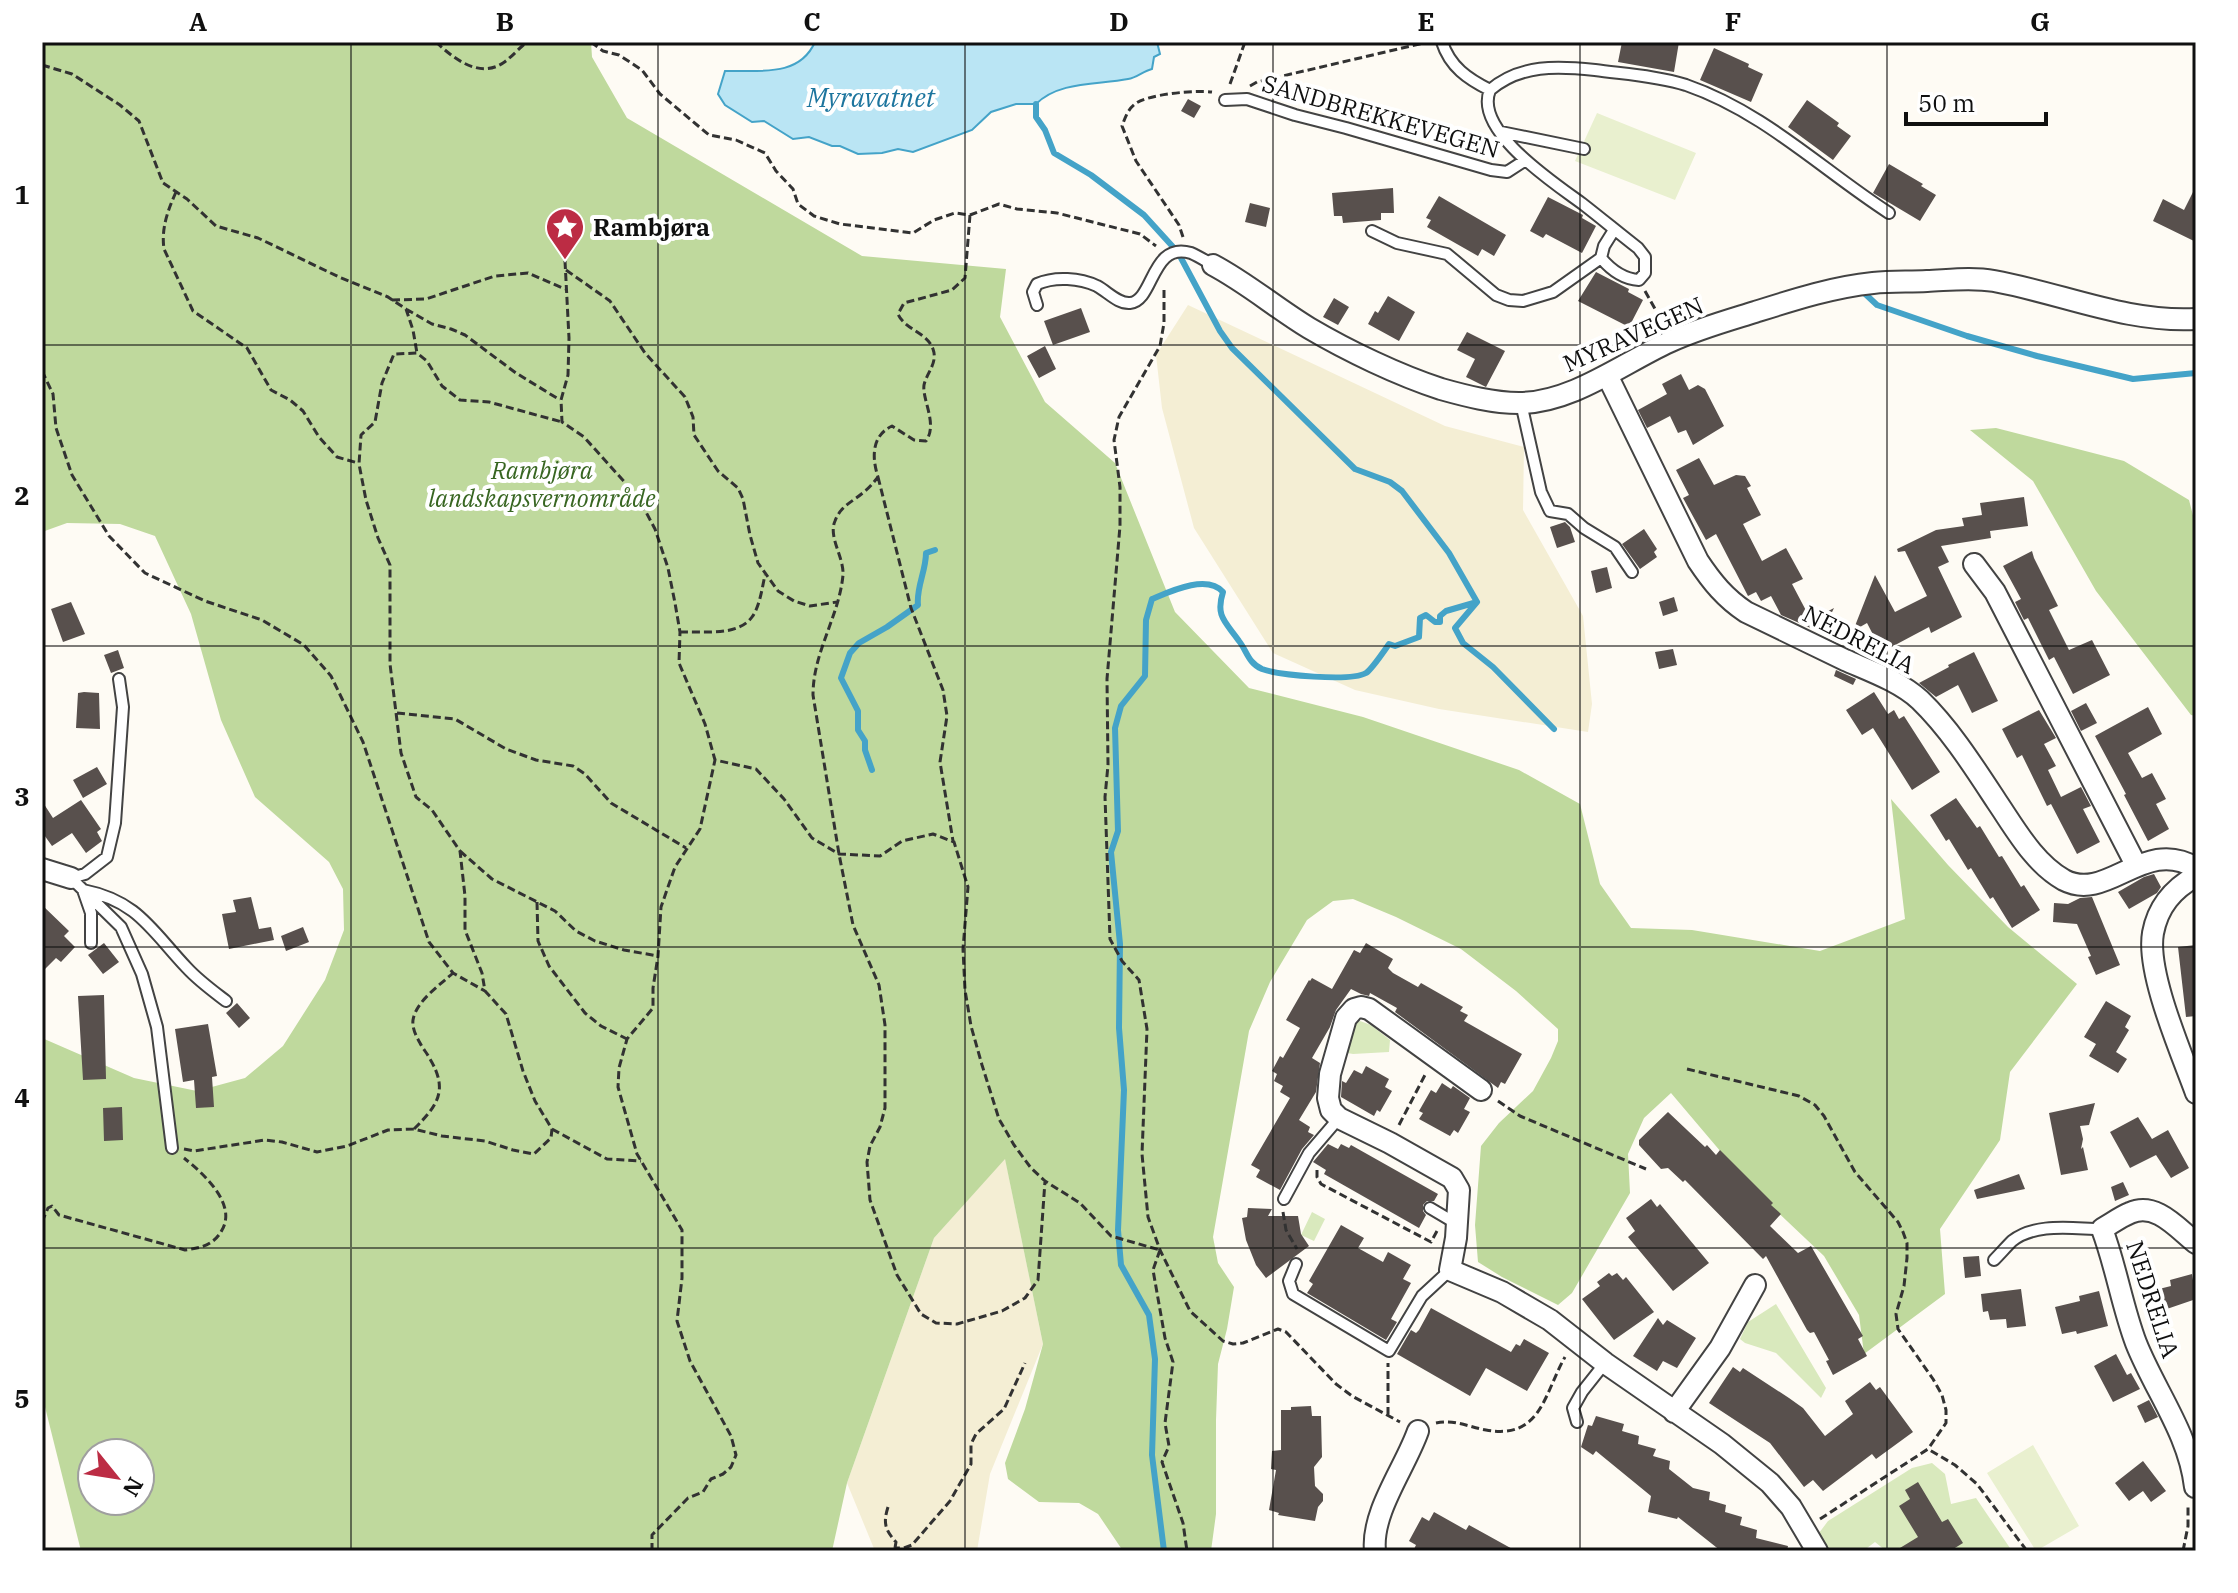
<svg xmlns="http://www.w3.org/2000/svg" width="2238" height="1593" font-family="'IBM Plex Serif',serif">
  <rect width="100%" height="100%" fill="#fefbf4"/>
  <path fill="#f4eed4" d="M1188 305 1445 426 1524 447 1523 510 1583 616 1592 704 1588 732 1439 709 1355 690 1273 653 1194 528 1162 408 1156 355Z
    M1005 1158 1043 1344 990 1474 977 1551H875L847 1483 934 1238Z"/>
  <path fill="#d9e9bd" d="M1360 1021 1371 1025 1390 1040 1389 1052 1353 1054 1342 1052 1354 1024Z
    M1312 1212 1325 1219 1314 1241 1301 1235Z
    M1776 1304 1826 1388 1821 1398 1776 1353 1745 1343 1740 1339 1748 1322Z
    M1932 1463 1945 1474 1951 1504 1976 1498 2012 1551H1886L1875 1542 1863 1551 1849 1548H1826L1819 1533 1828 1521 1912 1468Z"/>
  <path fill="#bfd99d" fill-rule="evenodd" d="M42 42H591L592 57 627 118 862 256 1006 269 1000 317 1045 402 1115 463 1175 612 1249 688 1363 717 1519 770 1580 804 1600 884 1631 928 1692 930 1820 951 1905 919 1891 799 1948 865 2008 927 2077 984 2010 1072 2000 1140 1940 1229 1945 1294 1864 1354 1859 1315 1824 1256 1749 1185 1671 1093 1644 1118 1628 1154 1630 1193 1572 1293 1558 1305 1502 1277 1478 1262 1475 1225 1481 1146 1499 1123 1533 1091 1551 1058 1558 1041V1029L1516 991 1461 949 1396 917 1353 899 1333 901 1307 920 1270 982 1249 1031 1213 1237 1218 1263 1234 1287 1227 1329 1218 1364 1216 1420V1514L1211 1551H1123L1098 1514 1079 1503 1039 1502 1008 1479 1005 1463 1025 1409 1043 1344 1005 1159 934 1238 847 1483 832 1551H81L42 1395V1038L134 1078 197 1091 245 1078 283 1046 325 980 344 930 343 889 329 862 255 797 221 720 191 614 155 536 120 524 67 523 42 532ZM92 1453H140V1501H92Z
    M1996 428 2124 461 2189 500 2196 527V716L2191 715 2096 591 2033 481 1970 430Z"/>
  <path fill="#e9f0cf" d="M1597 113 1696 153 1675 200 1575 161Z
    M2033 1445 2079 1526 2036 1551 1987 1473Z"/>
  <path fill="#bae5f4" stroke="#44a3c8" stroke-width="2" d="M815 42H1157L1160 54 1154 57 1152 69C1143 71 1137 78 1128 79 1097 85 1059 81 1036 104H1016L991 112 972 130 913 152 898 149 882 153 858 154 840 146H832L809 137 793 139 764 121 752 122 725 105 718 94 725 71C758 70 799 78 815 42Z"/>
  <g fill="none" stroke-linecap="round" stroke-linejoin="round">
    <path stroke="#44a3c8" stroke-width="6" d="M1036 104V117L1045 130 1054 153 1091 175 1144 215 1174 248
      M1861 290 1877 305 1967 336 2037 356 2133 379 2196 373
      M1477 602 1455 628 1463 643 1493 667 1554 729
      M872 770 865 750V741L858 730V711L841 678 850 653 859 643 887 627 918 605C916 588 926 571 926 553L935 550
      M1164 1551 1152 1455 1155 1359 1149 1315 1121 1265 1118 1230 1124 1090 1119 1028 1120 944 1111 852 1118 831 1115 728 1121 706 1145 676 1146 620 1152 599C1171 591 1207 574 1223 592 1215 617 1226 622 1239 641 1247 651 1248 663 1262 669 1278 675 1350 682 1366 673 1372 669 1384 651 1389 644L1395 646 1419 637 1420 618 1426 615 1435 622H1440V616L1446 611 1477 602 1449 553 1402 491 1390 482 1355 469 1232 348 1220 331 1181 258"/>
  </g>
  <path fill="#58504d" d="M1622 42H1679L1674 72 1618 62Z
    M1714 48 1749 64 1748 67 1763 74 1751 102 1700 80Z
    M1188 99 1201 106 1194 118 1181 111Z
    M1807 100 1839 123 1837 126 1851 136 1833 160 1788 127Z
    M1889 164 1923 184 1921 186 1936 195 1920 221 1873 193Z
    M2196 186V242L2153 221 2163 199 2184 210Z
    M1393 188 1394 213H1381V220L1343 223 1342 216H1334L1332 193Z
    M1439 196 1506 235 1494 256 1482 249 1478 256 1427 227 1431 220 1426 218Z
    M1548 197 1583 215 1582 218 1596 226 1582 253 1546 234 1543 238 1530 231Z
    M1250 203 1270 208 1266 227 1245 222Z
    M1596 272 1629 289 1628 292 1643 300 1629 327 1578 301Z
    M1388 296 1415 312 1399 341 1368 324 1375 311 1378 313Z
    M1334 298 1349 307 1338 325 1323 317Z
    M1081 308 1090 332 1053 345 1044 321Z
    M1467 332 1505 351 1486 387 1466 377 1475 359 1457 350Z
    M1045 346 1056 369 1039 378 1027 356Z
    M1681 374 1689 390 1698 385 1705 389 1724 426 1693 445 1686 430 1678 433 1670 416 1647 428 1638 410 1667 394 1662 384Z
    M1699 458 1714 485 1736 475 1745 476 1751 486 1747 488 1761 515 1743 524 1762 561 1786 548 1803 579 1792 584 1811 620 1834 608 1822 633 1781 615 1771 596 1761 601 1756 592 1748 596 1716 534 1706 540 1683 498 1689 495 1676 470Z
    M2024 497 2028 526 1990 531 1991 538 1941 546 1949 562 1938 567 1962 617 1931 633 1929 627 1882 652 1867 623 1853 631 1875 575 1895 612 1927 596 1905 551 1898 552 1897 549 1936 530 1964 526 1962 518 1982 515 1980 503Z
    M1565 522 1570 527 1575 542 1557 548 1550 527Z
    M1644 529 1657 549 1654 552 1657 557 1640 569 1622 544Z
    M2032 551 2034 558 2058 606 2049 610 2069 650 2092 640 2110 675 2073 694 2054 657 2049 660 2028 618 2024 620 2015 602 2021 599 2003 566Z
    M1607 567 1612 588 1596 593 1591 571Z
    M1674 597 1678 611 1663 616 1659 602Z
    M71 602 85 634 63 642 51 609Z
    M1673 649 1677 665 1659 669 1655 652Z
    M118 650 124 668 111 673 104 655Z
    M1974 652 1998 701 1972 713 1958 685 1936 697 1919 683 1949 667 1948 665Z
    M1836 670 1856 679 1853 685 1834 676Z
    M84 692 99 693 100 729 76 728 78 693Z
    M1874 692 1888 714 1894 710 1899 719 1904 716 1940 772 1912 790 1873 728 1862 735 1846 710Z
    M2086 703 2097 723 2081 731 2071 711Z
    M2148 707 2162 734 2128 753 2142 778 2152 773 2166 799 2156 804 2169 829 2148 841 2124 795 2126 794 2095 736Z
    M2039 710 2056 738 2044 744 2056 766 2048 770 2061 797 2081 787 2091 806 2083 809 2100 842 2077 854 2051 804 2047 806 2022 755 2017 758 2002 729Z
    M97 767 107 784 83 798 73 780Z
    M1956 798 1977 828 1980 826 1999 857 2002 856 2021 887 2024 885 2040 910 2012 928 1993 897 1990 899 1971 868 1968 870 1949 839 1946 841 1930 815Z
    M81 800 101 829 97 832 102 841 86 853 72 833 52 846 42 832V801L53 818Z
    M2154 874 2161 887 2157 893 2129 909 2118 892 2144 877Z
    M251 897 259 929 271 927 274 940 229 949 222 914 236 912 233 900Z
    M2092 897 2120 965 2096 975 2088 957 2091 956 2077 924 2053 922 2054 903 2068 904 2080 898Z
    M42 905 69 931 64 936 75 947 61 962 56 958 42 972Z
    M303 927 309 942 286 951 281 936Z
    M104 943 119 962 103 974 88 955Z
    M1366 943 1393 959 1388 968 1393 973 1418 987 1421 983 1463 1007 1460 1011 1468 1015 1464 1021 1522 1054 1505 1084 1501 1082 1498 1088 1395 1012 1397 1008 1370 993 1369 996 1361 994 1351 989 1336 1010 1330 1027 1312 1058 1320 1063 1316 1092 1299 1120 1310 1127 1308 1132 1314 1135 1302 1149 1280 1190 1256 1177 1260 1170 1251 1165 1290 1098 1280 1092 1283 1086 1274 1081 1277 1074 1272 1071 1280 1056 1283 1058 1300 1028 1286 1020 1309 980 1310 981 1312 978 1332 989 1354 950 1360 953Z
    M2196 945V1016L2186 1017 2178 947Z
    M104 995 106 1079 83 1080 78 996Z
    M2106 1001 2131 1016 2125 1027 2129 1030 2116 1052 2127 1059 2118 1073 2089 1056 2096 1044 2084 1037Z
    M237 1003 250 1018 239 1028 226 1013Z
    M208 1024 217 1076 212 1077 214 1107 196 1108 194 1080 183 1082 175 1029Z
    M1366 1066 1389 1079 1385 1087 1392 1091 1380 1112 1377 1110 1374 1116 1341 1097 1342 1081 1346 1083 1354 1070 1362 1074Z
    M1442 1083 1451 1089 1453 1086 1470 1098 1464 1109 1470 1112 1458 1133 1454 1130 1450 1136 1419 1119 1423 1113 1419 1111 1431 1090 1436 1093Z
    M2095 1103 2089 1125 2080 1126 2083 1139 2081 1149 2083 1147 2088 1170 2061 1175 2049 1113Z
    M122 1107 123 1140 104 1141 103 1108Z
    M1668 1112 1705 1147 1707 1145 1716 1155 1720 1150 1773 1203 1771 1205 1781 1214 1770 1226 1798 1253 1811 1246 1863 1336 1858 1339 1867 1356 1833 1375 1826 1361 1829 1360 1814 1332 1810 1333 1807 1330 1766 1256 1763 1259 1685 1180 1683 1182 1668 1168 1661 1169 1639 1145V1140Z
    M2138 1117 2152 1139 2168 1130 2189 1168 2171 1178 2156 1155 2130 1168 2110 1132Z
    M1328 1144 1338 1149 1341 1144 1349 1148 1351 1145 1438 1194 1434 1201H1427L1423 1205V1211L1426 1215 1419 1228 1324 1174 1326 1170 1313 1162Z
    M2019 1174 2025 1189 1977 1199 1974 1190Z
    M2123 1182 2129 1195 2115 1201 2111 1187Z
    M1651 1199 1657 1207 1660 1204 1709 1263 1673 1291 1628 1237 1635 1231 1626 1218Z
    M1248 1208 1272 1209 1268 1216H1298L1301 1234 1309 1246 1266 1278 1256 1265 1246 1240 1242 1218 1247 1217Z
    M1341 1225 1364 1238 1358 1248 1383 1262 1388 1252 1411 1265 1403 1279 1411 1283 1391 1319 1397 1322 1386 1340 1307 1293 1313 1284 1309 1281Z
    M1979 1256 1981 1276 1965 1278 1963 1257Z
    M1609 1273 1612 1276 1617 1273 1623 1280 1626 1277 1654 1312 1614 1340 1582 1299 1600 1286 1597 1282Z
    M2192 1274 2196 1299 2161 1311 2155 1290 2171 1286 2170 1280Z
    M2021 1289 2026 1326 2007 1328 2006 1319 1990 1320 1988 1311 1983 1312 1981 1294Z
    M2099 1291 2108 1326 2077 1334 2076 1331 2062 1334 2055 1307 2080 1301 2079 1296Z
    M1431 1308 1511 1352 1516 1344 1520 1346 1524 1339 1549 1353 1527 1391 1486 1368 1470 1396 1397 1354 1411 1330 1416 1333 1419 1330Z
    M1658 1318 1663 1325 1667 1320 1696 1338 1677 1368 1663 1361 1657 1371 1633 1356Z
    M2116 1354 2127 1375 2131 1373 2140 1389 2113 1402 2094 1366Z
    M1733 1367 1740 1372 1743 1368 1789 1398 1803 1408 1825 1436 1853 1414 1845 1401 1870 1382 1876 1390 1880 1387 1913 1432 1876 1459 1872 1454 1823 1491 1813 1480 1804 1487 1770 1443 1709 1403Z
    M2149 1400 2158 1417 2145 1423 2137 1406Z
    M1311 1406 1312 1416H1321L1322 1457 1314 1467 1315 1486 1323 1494V1501L1318 1507 1315 1521 1278 1515 1279 1513 1269 1510 1276 1470 1271 1469 1272 1451 1281 1450V1410H1291V1407Z
    M1596 1416 1624 1424 1622 1431 1639 1436 1638 1444 1656 1449 1653 1456 1670 1461 1669 1469 1693 1488 1710 1492 1709 1500 1726 1505 1725 1512 1742 1517 1740 1525 1757 1530 1756 1538 1788 1546 1787 1551H1721L1678 1517 1677 1519 1648 1512 1651 1496 1596 1451 1593 1455 1581 1447 1588 1425 1592 1426Z
    M2143 1461 2166 1491 2151 1502 2143 1491 2129 1501 2115 1483Z
    M1918 1482 1942 1522 1948 1519 1963 1543 1950 1551H1895L1918 1537 1899 1506 1910 1499 1905 1490Z
    M1434 1512 1466 1530 1469 1525 1516 1551H1413L1416 1545 1409 1541 1422 1517 1429 1521Z"/>
  <g fill="none" stroke-linecap="round" stroke-linejoin="round">
    <defs>
      <path id="lane" d="M1442 42C1450 67 1468 79 1490 90 1473 131 1556 184 1584 205 1602 219 1620 234 1638 248L1645 257V273L1639 280C1623 279 1611 270 1601 258L1604 246 1614 230
        M1490 90C1520 64 1558 66 1595 70 1624 74 1658 76 1686 85 1764 112 1821 169 1889 213
        M1225 100 1247 99 1295 115 1346 128 1491 170 1507 172 1524 161
        M1501 132 1584 149
        M1372 231 1397 243 1447 254 1496 295 1509 300 1523 301 1553 292 1601 258
        M1037 305 1033 292 1037 284C1055 276 1080 278 1097 286 1108 292 1118 304 1130 303 1154 301 1151 241 1191 253 1198 256 1206 261 1213 265
        M1521 403 1541 492 1550 511 1568 514 1584 528 1615 547 1632 572
        M71 878 121 927 142 974 157 1027 172 1148
        M71 878 85 874 107 857 115 823 123 707 119 679
        M91 943V913L83 890C138 901 151 930 187 968 199 981 213 991 226 1001
        M1284 1199 1309 1153 1339 1118
        M1430 1208 1457 1224
        M1994 1260C2000 1254 2006 1247 2012 1241 2036 1222 2074 1229 2102 1229
        M1296 1264 1289 1281 1293 1294 1389 1351 1422 1296 1450 1270
        M1577 1422 1573 1408 1582 1392 1605 1363"/>
      <path id="street" d="M1213 265C1247 283 1276 308 1309 328 1348 351 1398 375 1441 389 1466 396 1493 403 1519 403 1572 403 1623 363 1669 342 1697 329 1726 321 1755 312 1793 300 1833 287 1873 283 1891 281 1909 282 1927 281 1950 280 1972 277 1994 281 2061 293 2127 323 2196 319
        M1607 375 1698 561C1712 582 1725 598 1746 612 1779 628 1812 644 1845 660 1870 671 1899 681 1920 700 1950 729 1974 767 1997 802 2016 830 2034 863 2064 880 2108 903 2144 836 2196 868
        M1974 564 1995 592 2136 865
        M42 869 71 878
        M2196 876C2173 889 2158 906 2153 933 2146 973 2182 1054 2196 1093
        M1481 1090 1369 1009 1361 1007 1354 1009 1346 1018 1330 1074 1328 1098 1331 1110 1339 1118 1390 1143 1452 1178 1459 1190 1456 1238 1450 1270 1502 1292 1550 1320 1605 1363 1722 1444 1770 1483 1791 1507 1817 1551
        M1674 1412 1720 1348 1755 1285
        M2195 1487C2189 1434 2155 1391 2136 1343 2122 1306 2116 1266 2102 1229 2111 1224 2120 1217 2130 1213 2156 1201 2178 1229 2196 1243
        M1375 1551C1371 1512 1405 1468 1418 1431"/>
    </defs>
    <use href="#lane" stroke="#434343" stroke-width="14"/>
    <use href="#street" stroke="#434343" stroke-width="24"/>
    <path stroke="#323232" stroke-width="3" stroke-dasharray="8 4" stroke-linecap="butt" d="M436 42C453 58 479 79 503 63 512 57 519 48 527 42
      M591 42 603 51 619 55 642 70 660 94 709 135 736 140 765 153 776 171 793 189 798 204 814 216 840 224 913 233 934 220 955 213 970 215 999 204 1017 209 1057 213 1140 234 1156 246
      M42 65 72 74 120 105 139 121 163 183 187 199 216 226 258 238 339 277 388 297 406 309 413 330 417 353
      M1230 84 1245 42
      M1250 86 1257 82 1428 42
      M176 192C168 210 161 228 164 249L193 311 247 348 271 390 290 400 303 411 319 437 337 457 358 463
      M970 215 965 278 952 290 904 303 898 314C905 330 927 332 933 349 938 363 927 372 924 385 922 400 938 424 926 441L914 440 892 426C871 436 872 458 878 477 874 482 870 487 865 491 853 502 841 505 835 521 828 537 844 557 843 575 839 617 813 652 813 695L839 854 853 925 879 985 885 1025V1108L880 1127 870 1146 867 1162 870 1200 897 1275 921 1314 936 1323 957 1324 1002 1311 1025 1298 1038 1280 1045 1181
      M1183 237 1179 225 1136 161 1122 126C1125 118 1128 109 1135 104 1147 94 1196 90 1212 92
      M565 261 569 338 568 375 561 400 562 422 584 437 638 497 655 529 668 568 675 603 680 632 679 663 705 724 715 760 756 769 784 799 812 838 839 854 880 856 902 841 933 834 954 842 968 887 963 949 965 990 971 1026 982 1065 999 1119 1014 1145 1031 1168 1045 1181 1080 1203 1111 1236 1160 1250
      M566 270 610 301 645 353 685 397 693 417 694 435 718 471 738 488 743 499 750 535 758 563 778 591 794 601 810 606 837 602
      M1164 290V323L1160 346 1119 417 1114 440 1120 487V526L1107 679 1108 765 1105 797 1110 939 1122 961 1139 980 1147 1029 1142 1154 1148 1217 1160 1250 1190 1311 1223 1341 1233 1344 1243 1343 1278 1329 1286 1332 1336 1384 1352 1396 1400 1422
      M1645 291 1663 323
      M392 300 426 299 495 276 528 273 565 289
      M406 309 432 324 451 329 465 335 516 373 560 400
      M42 371 53 394 56 428 72 475 109 536 145 573 205 601 262 620 304 645 331 676 363 742 429 942 453 973 485 991
      M878 477 911 608 943 690 947 716 940 762 953 841
      M680 632C701 631 738 637 752 617 760 606 762 588 765 575
      M397 713 455 719 506 749 536 760 573 766 585 774 611 803 686 848
      M460 851 492 879 555 911 576 931 595 941 624 950 658 956
      M537 902 538 941 549 966 585 1013 601 1026 627 1039
      M1687 1069 1799 1096 1815 1105 1824 1116 1855 1172 1898 1222 1903 1232 1907 1243V1258L1904 1286 1896 1314 1898 1329 1933 1379 1942 1395 1946 1410V1423L1928 1449
      M1498 1101 1520 1116 1646 1169
      M1399 1125 1425 1075
      M414 1129C437 1106 449 1091 430 1059 427 1053 423 1049 420 1043 416 1036 412 1028 413 1020 416 1001 440 985 453 973
      M552 1129 607 1159 641 1161
      M184 1149 194 1151 265 1140 282 1142 317 1152 347 1146 388 1130 414 1129 442 1136 485 1141 513 1150 534 1154 551 1138 552 1129 535 1101 523 1071 506 1014 485 991 482 973 465 930V896L460 851 432 810 416 797 401 753 390 664V565L378 538 366 500 359 464 361 435 375 422 382 383 394 354 417 353 427 361 442 386 460 400 489 402 562 422
      M1317 1170V1177L1321 1184 1431 1242 1437 1231
      M1283 1212 1286 1230 1297 1249
      M42 1222 48 1208 52 1206 59 1215 185 1250C201 1248 214 1245 222 1230 237 1204 204 1174 184 1158
      M1160 1250 1153 1270 1165 1338 1173 1362 1165 1423 1169 1446 1162 1462 1183 1523 1187 1551
      M1388 1415V1363
      M1436 1423C1455 1419 1468 1427 1486 1430 1541 1440 1544 1394 1565 1357
      M888 1507C883 1523 885 1530 896 1542L895 1548
      M1820 1519 1928 1449 1955 1465 1977 1484 2027 1551
      M652 1551V1535L688 1498 703 1492 711 1479 723 1474 731 1467 736 1455 731 1436 690 1361 677 1321 682 1278V1230L637 1154 618 1087 619 1068 627 1039 653 1008V988L658 956 661 907 675 867 700 829 715 760
      M894 1551 895 1548H904L912 1545 950 1501 971 1464V1444L976 1434 1004 1409 1025 1363
      M2183 1551 2188 1526V1504"/>
    <use href="#lane" stroke="#fff" stroke-width="10"/>
    <use href="#street" stroke="#fff" stroke-width="20"/>
  </g>
  <path fill="none" stroke="#101010" stroke-width="2" stroke-opacity="0.55" d="M351 42V1551M658 42V1551M965 42V1551M1273 42V1551M1580 42V1551M1887 42V1551M42 345H2196M42 646H2196M42 947H2196M42 1248H2196"/>
  <defs>
    <symbol id="sight-pin" viewBox="-11 -11 22 30"><path d="M0 17L-7.5 6A9.5 9.5 0 1 1 7.5 6Z" fill="#bc2c44" stroke="#fff"/><path d="M0-6L1.8-2.2L6-1.7L2.9 1.2L3.7 5.4L0 3.3L-3.7 5.4L-2.9 1.2L-6-1.7L-1.8-2.2Z" fill="#fff"/></symbol>
  </defs>
  <g fill-rule="evenodd">
    <use href="#sight-pin" x="543" y="205" width="44" height="60"/>
  </g>
  <g text-anchor="middle" dominant-baseline="central" stroke-width="8" stroke-linejoin="round" paint-order="stroke">
    <g font-size="24" fill="#101010" stroke="#fff">
      <text transform="translate(1381 116) rotate(16)">SANDBREKKEVEGEN</text>
      <text transform="translate(1633 334) rotate(-24)">MYRAVEGEN</text>
      <text transform="translate(1859 639) rotate(27)">NEDRELIA</text>
      <text transform="translate(2153 1299) rotate(72)">NEDRELIA</text>
    </g>
    <g font-size="24" font-weight="bold" fill="#101010" stroke="#fff" text-anchor="start">
      <text x="593" y="227">Rambjøra</text>
    </g>
    <g font-size="24" font-style="italic" fill="#386622" stroke="#fff">
      <text x="542" y="470">Rambjøra<tspan x="542" dy="28">landskapsvernområde</tspan></text>
    </g>
    <g font-size="26" font-style="italic" fill="#1d759e" stroke="#fff">
      <text x="871" y="97">Myravatnet</text>
    </g>
  </g>
  <rect width="2238" height="1593" fill="none" stroke="#ffffff" stroke-width="88"/>
  <g transform="translate(116 1477) rotate(120)"><circle r="38" fill="#ffffff" stroke="#9f9f9f" stroke-width="2"/>
  <path d="M0-6L14 30L0 20L-14 30Z" fill="#bc2c44"/>
  <text y="-12" font-size="22" font-weight="bold" text-anchor="middle" fill="#101010">N</text>
  </g>
  <path d="M1906 112v12h140v-12" fill="none" stroke="#101010" stroke-width="4"/>
  <text x="1918" y="112" font-size="24" fill="#101010" stroke="#ffffff" stroke-width="6" paint-order="stroke">50 m</text>
  <rect x="44" y="44" width="2150" height="1505" fill="none" stroke="#101010" stroke-width="3"/>
  <g font-size="26" text-anchor="middle" font-weight="bold" fill="#101010">
    <text x="198" y="31">A</text>
    <text x="505" y="31">B</text>
    <text x="812" y="31">C</text>
    <text x="1119" y="31">D</text>
    <text x="1426" y="31">E</text>
    <text x="1733" y="31">F</text>
    <text x="2040" y="31">G</text>
    <text x="22" y="204">1</text>
    <text x="22" y="505">2</text>
    <text x="22" y="806">3</text>
    <text x="22" y="1107">4</text>
    <text x="22" y="1408">5</text>
  </g>
</svg>
